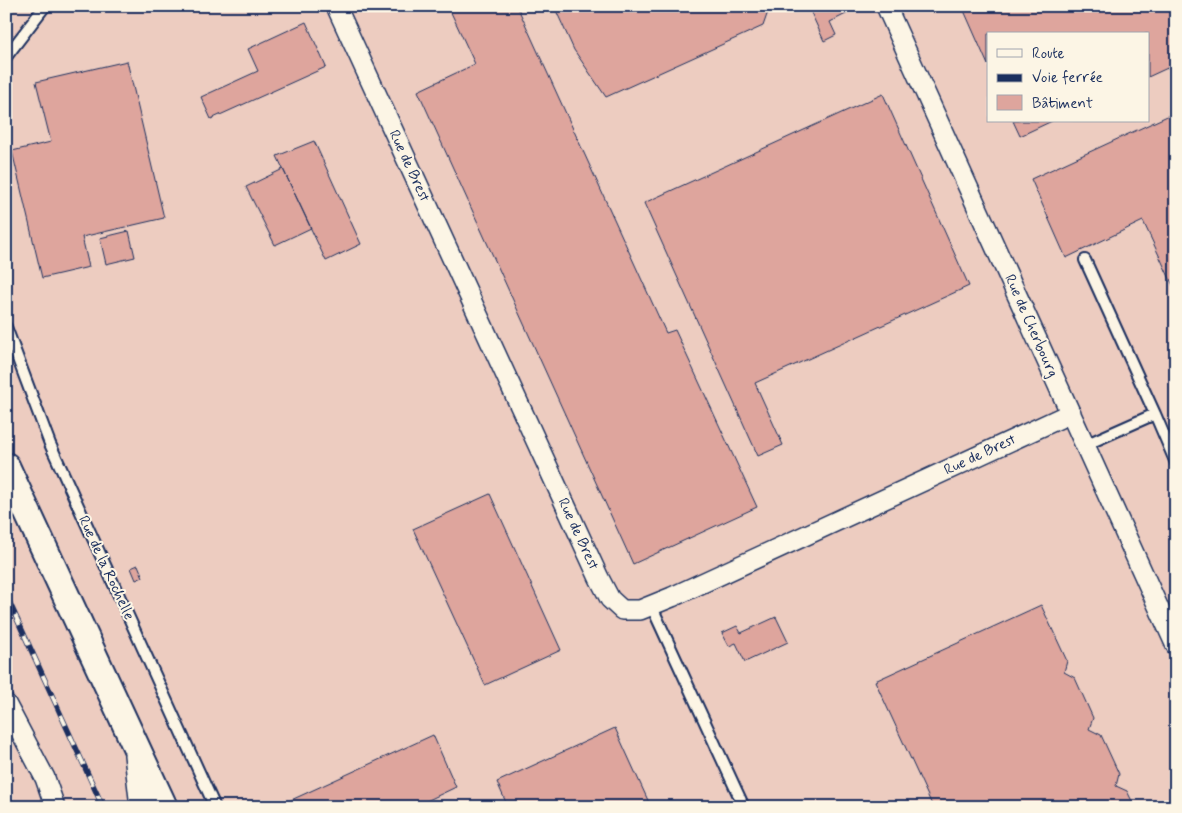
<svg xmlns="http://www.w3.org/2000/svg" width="1182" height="813" font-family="Mynerve,sans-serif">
  <rect width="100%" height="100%" fill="#f3ddcf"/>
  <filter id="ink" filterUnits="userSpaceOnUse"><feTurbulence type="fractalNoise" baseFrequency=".02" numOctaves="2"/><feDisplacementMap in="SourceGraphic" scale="10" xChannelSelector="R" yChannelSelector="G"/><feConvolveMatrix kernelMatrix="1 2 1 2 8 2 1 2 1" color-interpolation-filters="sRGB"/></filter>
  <g filter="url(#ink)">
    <path fill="#edccc0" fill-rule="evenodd" d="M6 6H1176V807H6ZM988 34H1148V121H988Z"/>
    <path fill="#dea59d" stroke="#1b2f5e" d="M448 6H517L666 333 675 330 757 507 633 564 418 91 475 64Z
      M554 6H770L763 26 606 97 574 50Z
      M808 6H845L848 13 830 22 836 35 824 41Z
      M962 6H1176V64L1148 77V34H988V65Z
      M306 22 326 67 211 119 201 97 258 71 248 49Z
      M127 61 164 218 82 237 89 267 42 278 12 151 51 142 36 82Z
      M883 94 969 286 755 383 783 445 758 456 644 203Z
      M1176 112V292L1143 221 1066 258 1031 179Z
      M1013 121H1052L1020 136Z
      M314 141 361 244 326 261 277 156Z
      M283 169 311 228 275 245 246 187Z
      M129 231 135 257 106 264 100 238Z
      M490 494 561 650 485 685 413 529Z
      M138 565 143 577 136 580 131 568Z
      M1041 605 1067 661 1064 672 1075 678 1093 718 1089 729 1101 735 1119 774 1116 786 1127 791 1135 807H933L875 681Z
      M776 617 788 642 745 662 736 643 729 646 722 633 737 626 741 633Z
      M615 728 651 807H508L497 782Z
      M433 735 456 787 414 807H276Z"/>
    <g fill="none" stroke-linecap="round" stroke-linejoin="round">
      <defs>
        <path id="lane" d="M6 57 45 6
          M1085 260 1155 414
          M6 327 50 444 215 807
          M1085 445 1155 414 1176 463
          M651 605 744 807"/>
        <path id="street" d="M336 6 599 578 610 599 622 610H640L672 597 1071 413
          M886 6 1176 646
          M6 704 45 778 55 807
          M134 755 140 807"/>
        <path id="secondary" d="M6 466 164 807"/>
      </defs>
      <use href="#lane" stroke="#1b2f5e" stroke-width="14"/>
      <use href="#street" stroke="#1b2f5e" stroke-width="22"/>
      <use href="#secondary" stroke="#1b2f5e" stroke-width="30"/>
      <use href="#lane" stroke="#fcf5e5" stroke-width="10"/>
      <use href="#street" stroke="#fcf5e5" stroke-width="19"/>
      <use href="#secondary" stroke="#fcf5e5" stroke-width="26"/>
      <defs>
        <path id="rail" d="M6 595 103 807"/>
      </defs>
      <use href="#rail" stroke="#1b2f5e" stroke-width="5.5"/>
      <use href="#rail" stroke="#fcf5e5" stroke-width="4" stroke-dasharray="11" stroke-linecap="butt"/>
    </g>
  </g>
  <g text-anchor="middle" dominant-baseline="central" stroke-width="4" stroke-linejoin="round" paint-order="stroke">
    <g font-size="15" fill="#1b2f5e" stroke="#fcf5e5">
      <text transform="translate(409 166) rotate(65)">Rue de Brest</text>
      <text transform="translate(1031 326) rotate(66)">Rue de Cherbourg</text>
      <text transform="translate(980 455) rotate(-25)">Rue de Brest</text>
      <text transform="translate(578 534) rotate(65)">Rue de Brest</text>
      <text transform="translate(106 568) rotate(65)">Rue de la Rochelle</text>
    </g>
  </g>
  <rect width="1182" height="813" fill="none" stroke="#fcf5e5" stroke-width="25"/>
  <rect x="12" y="12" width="1157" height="788" fill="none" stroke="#1b2f5e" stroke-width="2" filter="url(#ink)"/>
  <rect x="987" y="32" width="162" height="90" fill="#fcf5e5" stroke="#a2a6af"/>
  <rect x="997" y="49" width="25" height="8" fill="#fcf5e5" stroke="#a2a6af"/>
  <text x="1032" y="58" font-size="15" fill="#1b2f5e">Route</text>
  <rect x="997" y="74" width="25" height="8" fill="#1b2f5e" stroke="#a2a6af"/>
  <text x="1032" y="82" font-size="15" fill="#1b2f5e">Voie ferrée</text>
  <rect x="997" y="95" width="25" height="15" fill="#dea59d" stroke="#a2a6af"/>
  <text x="1032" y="108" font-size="15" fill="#1b2f5e">Bâtiment</text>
</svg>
